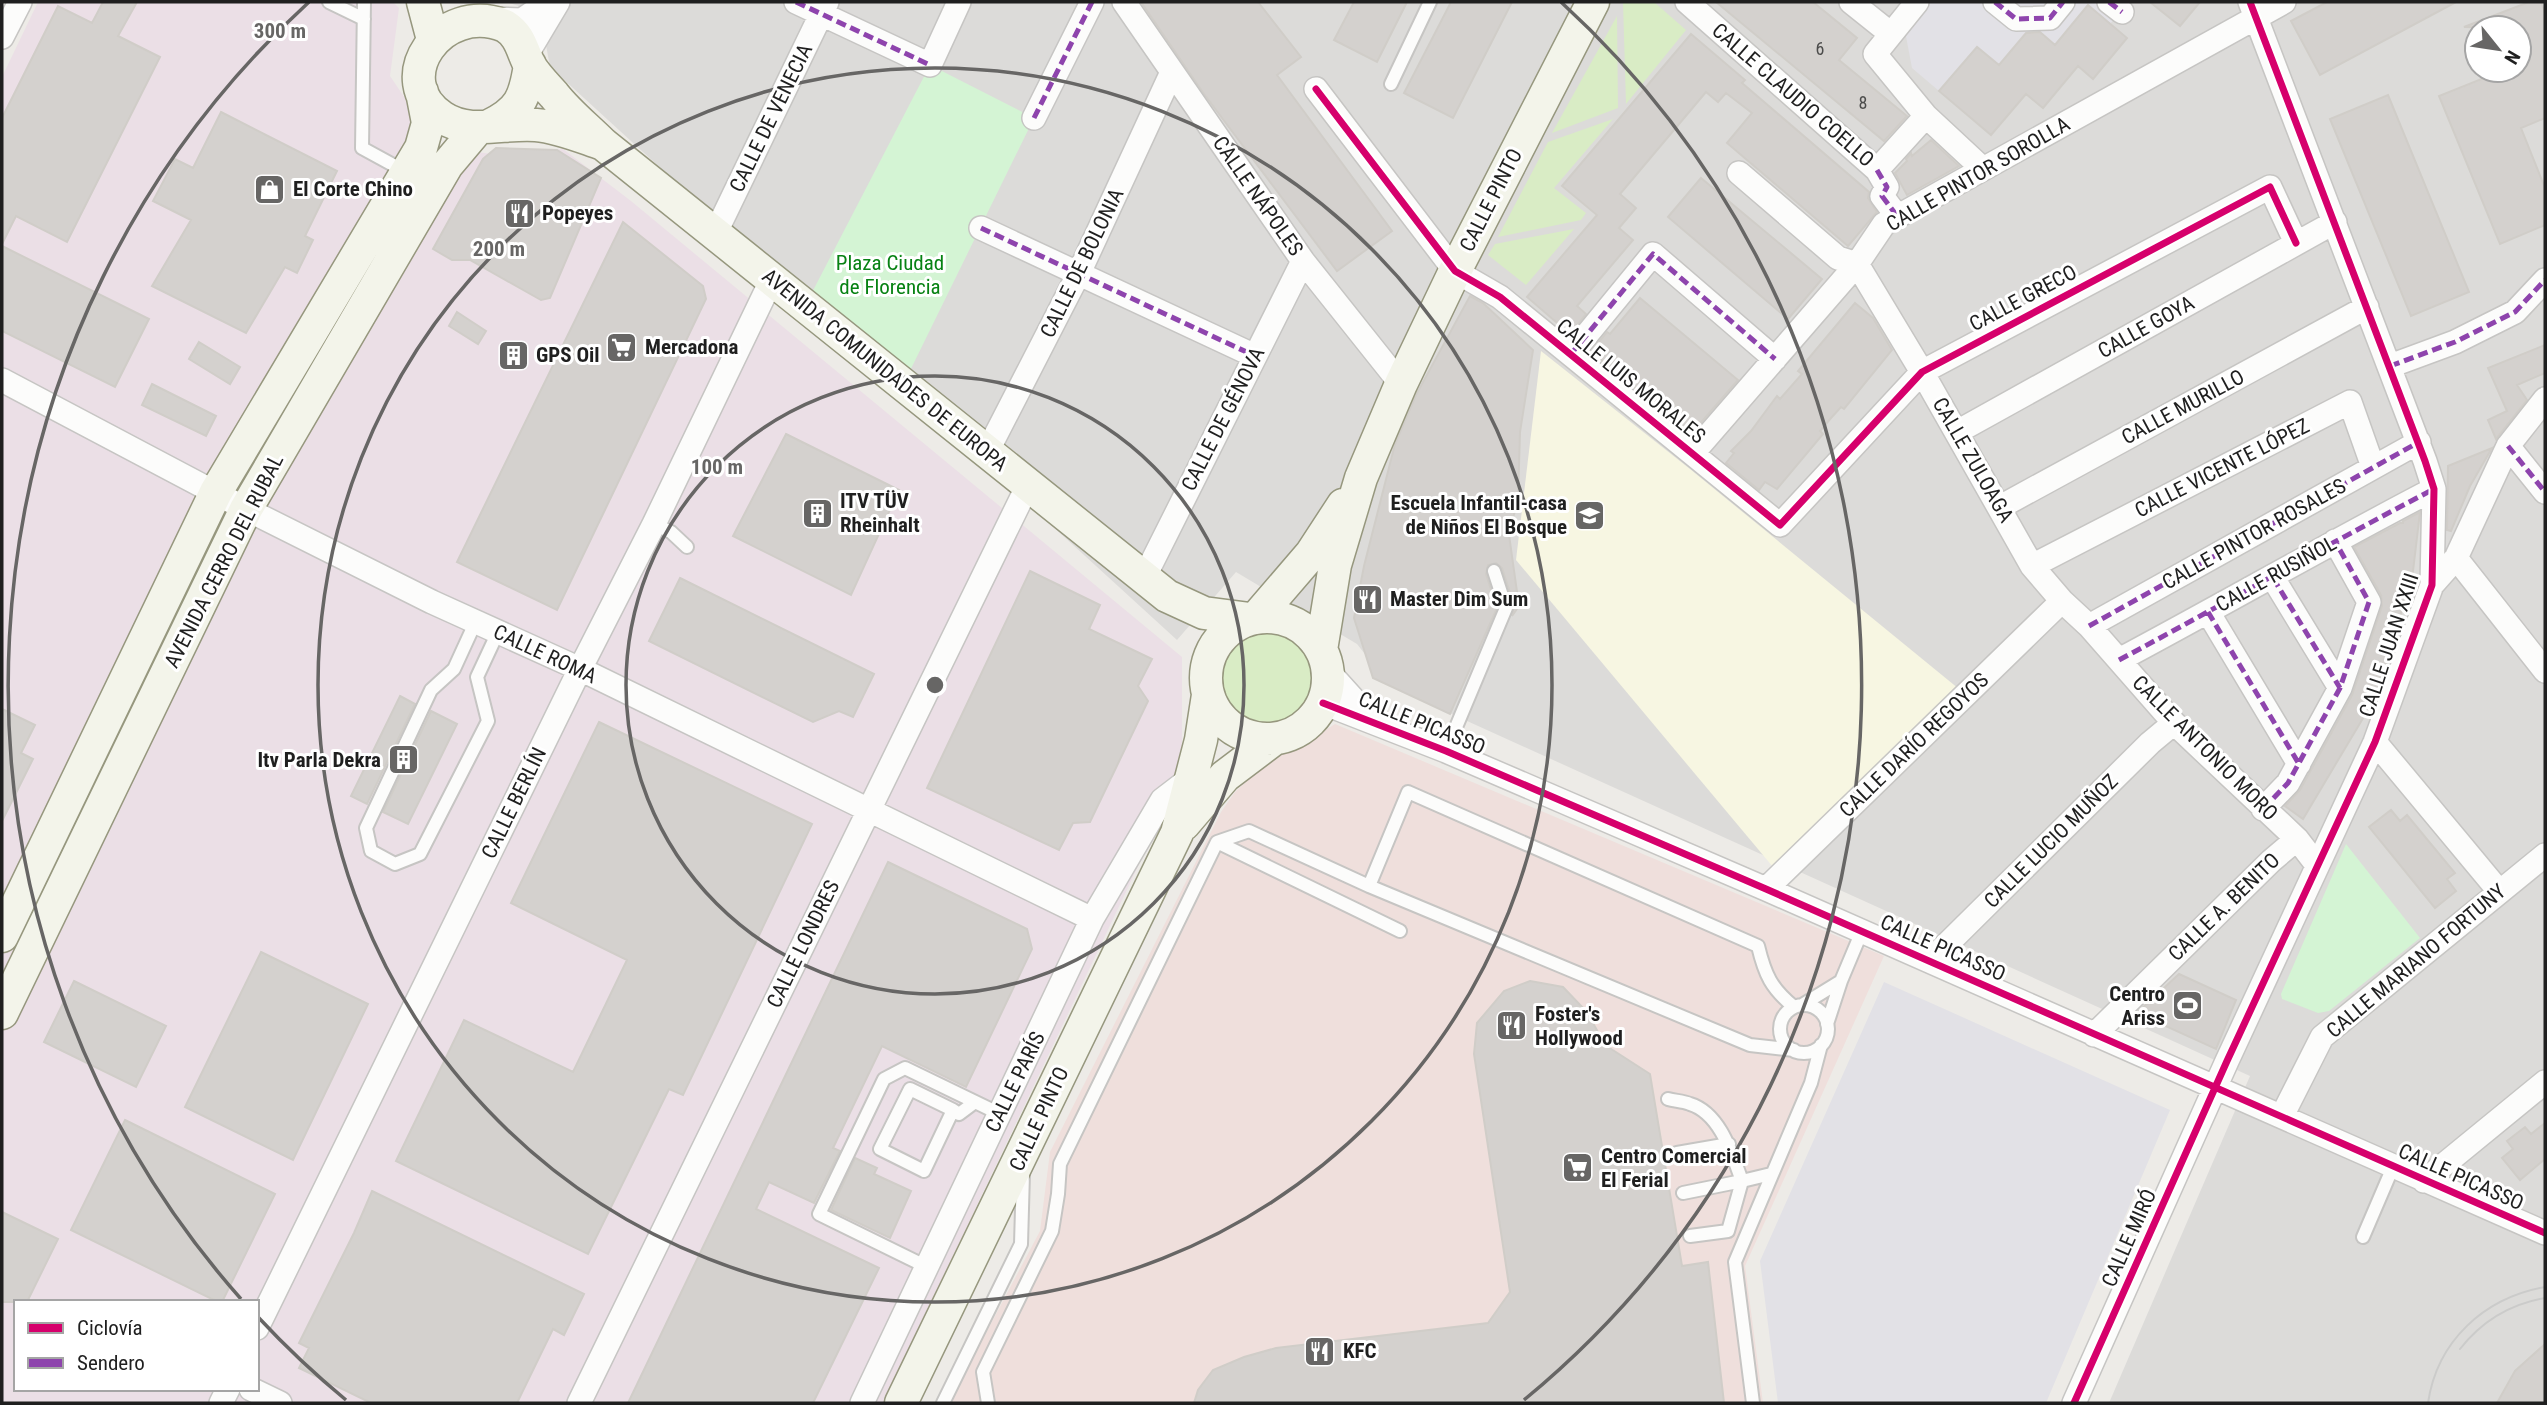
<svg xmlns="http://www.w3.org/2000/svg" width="2547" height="1405" font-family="'Roboto Condensed',sans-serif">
  <rect width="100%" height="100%" fill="#edebe7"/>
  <path fill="#dcdbd9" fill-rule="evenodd" d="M505 2H2545V1403H2109L2250 1076 1390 686 1357 644 1236 572 1177 640 550 67 540 12ZM2477 28H2519V70H2477Z"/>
  <path fill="#efdfdc" d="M1335 724 1884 956 1745 1266 1763 1403H949L1040 1231 1050 1152 1221 812 1235 792 1276 754 1299 747Z"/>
  <path fill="#ebdfe6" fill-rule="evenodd" d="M38 2H393L399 8 390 76 438 147 500 155 563 149 631 201 1182 657V774L883 1403H2V77ZM16 1302H257V1389H16Z"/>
  <path fill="#f7f6e2" d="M1541 351 1690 469 1959 689 1773 867 1516 560Z"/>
  <path fill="#d9ecc5" d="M1623 2H1654L1686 30 1626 104Z
    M1617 16 1618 108 1552 133Z
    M1613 119 1554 188 1586 213 1581 220 1498 237 1548 142Z
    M1574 229 1526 285 1488 255 1495 244Z
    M1222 676a46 46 0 1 1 92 0a46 46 0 1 1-92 0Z"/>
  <path fill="#d4f4d4" d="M930 65 1034 118 903 385 805 306Z
    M2346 844 2420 938 2329 1011 2318 1013 2282 999 2281 994Z"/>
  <path fill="#e2e1e6" d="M1930 2H2129L2110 24 2088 5 2055 45 2032 26 1999 65 1977 47 1939 91 1912 68 1905 31Z
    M1884 982 2170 1110 2046 1403H1778L1760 1261Z"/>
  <path fill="#d4d1ce" stroke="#d0cdc8" stroke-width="2" d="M103 2H137L118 36 160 57 67 242 16 216 2 244V118L58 6 92 23Z
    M1141 2H1258L1301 57 1277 75 1392 231 1337 271 1204 94Z
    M1354 2H1407L1377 62 1334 40Z
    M1451 2H1512L1453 118 1404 93Z
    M1716 2H1813L1857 38 1839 60 1907 116 1884 141Z
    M2150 2H2200L2180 26Z
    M2327 2H2456L2320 75 2291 21Z
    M2529 2H2541L2545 13V118L2521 128 2545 188V225L2500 244 2439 96 2504 70H2519V28L2464 27Z
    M2088 5 2127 38 2093 79 2078 66 2043 108 2026 94 1991 135 1939 91 1977 47 1999 65 2026 33 2040 32 2055 45Z
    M1691 34 1745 80 1742 83 1869 192 1868 198 1877 212 1848 246 1727 143 1752 113 1726 93 1718 102 1706 92 1620 194 1636 208 1619 228 1633 240 1577 306 1586 314 1570 334 1527 297 1597 215 1562 186Z
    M2388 95 2469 292 2411 316 2330 119Z
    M221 112 337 171 305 236 313 240 297 273 285 267 246 333 152 286 191 220 153 201 175 159 193 168Z
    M1931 140 1959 166 1907 195 1895 173 1907 161 1906 159 1911 153 1912 156Z
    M496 148 557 150 601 178 550 298 541 300 470 260H452L433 249 483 159Z
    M1701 178 1822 279 1788 319 1668 217Z
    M623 222 703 286 706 299 557 610 457 562Z
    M2 246 149 319 115 387 2 331Z
    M1470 296 1483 303 1533 350 1520 432 1518 498 1509 535 1519 606 1512 616 1514 605 1502 568 1496 563 1488 565 1486 574 1497 608 1450 714 1373 678 1354 618 1364 566 1395 444 1416 395Z
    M1640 298 1738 380 1691 434 1591 352 1607 332 1610 334Z
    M1855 303 1873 318 1892 350 1844 409 1841 407 1831 418 1820 431 1823 434 1777 489 1765 482 1759 490 1726 463 1734 453 1731 451 1751 431 1777 396 1780 399 1802 374 1798 371Z
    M457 312 486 331 478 344 449 326Z
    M199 342 240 367 230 384 189 359Z
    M2545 345V373L2517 385 2527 400 2496 439 2488 420 2507 411 2488 368Z
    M152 384 216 416 206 436 142 405Z
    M786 434 899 490 851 595 733 536Z
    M2492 448 2470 486 2451 531 2447 530 2448 466Z
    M2420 512 2413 571 2378 693 2303 819 2285 806 2300 790 2352 695 2382 606 2381 595 2354 547 2400 523H2403V521Z
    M1030 571 1100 605 1089 629 1152 659 1138 686 1148 701 1090 822 1073 823 1059 850 927 788Z
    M680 578 874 674 853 717 839 711 813 722 649 641Z
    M400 696 415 704 367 804 351 796Z
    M2 709 35 725 21 753 33 759 2 821Z
    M431 711 457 724 408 824 383 812Z
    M599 722 812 824 683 1095 669 1089 588 1254 396 1161 464 1020 573 1072 627 960 511 903Z
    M2391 810 2400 821 2407 815 2455 873 2447 879 2456 891 2435 908 2369 827Z
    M888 862 1027 929 1032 949 966 1087 882 1046 833 1148 840 1151 814 1203 769 1182 756 1209 879 1268 813 1403H628Z
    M261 952 368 1004 293 1160 185 1107Z
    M2179 974 2236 1000 2216 1049 2137 1013Z
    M74 981 166 1026 136 1087 44 1042Z
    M1530 981 1563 987 1587 1012 1605 1045 1650 1074 1682 1266 1708 1262 1724 1403H1194L1198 1390 1213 1370 1244 1357 1276 1348 1488 1323 1510 1292 1474 1054 1477 1023 1504 991Z
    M125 1120 275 1194 222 1302H218L71 1230Z
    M2545 1123V1159L2520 1180 2502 1158 2513 1149 2507 1141 2525 1127 2531 1134Z
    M855 1158 877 1168 874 1174 911 1191 890 1238 831 1210Z
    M372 1191 584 1294 564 1335 553 1329 517 1403H371L299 1368 309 1348 299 1343 354 1233Z
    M2 1212 58 1239 27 1302H2Z
    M2545 1344V1403H2497L2515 1371Z"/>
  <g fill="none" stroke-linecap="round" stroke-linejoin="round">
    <defs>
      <path id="lane" d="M329 2 364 19
        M364 2 362 148 406 172
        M1391 84 1430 2
        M654 524 671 532 687 547
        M476 621 454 669 431 690 366 828 371 851 395 864 420 854 488 721 477 677 498 632
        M1446 751 1506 608 1494 571
        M1217 842 1400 931
        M1802 1005 1841 981
        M1780 1029a24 24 0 1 1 48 0a24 24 0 1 1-48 0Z
        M1827 1024 1841 981 1862 931
        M1794 1050 1750 1045 1369 886 1408 792 1758 946C1765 975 1771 988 1794 1007
        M1668 1099C1675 1101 1683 1101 1690 1104 1720 1113 1732 1154 1742 1181L1771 1174
        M953 1110 924 1171 880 1149 910 1089 953 1110 959 1114 975 1102
        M1677 1153 1729 1144
        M1683 1193 1742 1181 1728 1231 1690 1236
        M2363 1237 2393 1167
        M927 1267 819 1214 884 1079 905 1068 1000 1114
        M943 1403 1021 1244 1023 1173
        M988 1403 983 1372 1052 1231 1058 1194 1060 1164 1217 842 1249 831 1369 886
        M1753 1403 1735 1262 1811 1083 1821 1045"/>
      <path id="street" d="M796 2 930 65 959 2
        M1124 2 1303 261 1401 384
        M1687 2 1877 170 1926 116
        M1851 2 1891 34
        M1917 2 1875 54 1926 116 1983 169
        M1995 2 2016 19 2050 18 2063 2
        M2109 2 2122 12
        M494 19 522 20 548 2
        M2 37 20 2
        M527 54 558 2
        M1316 89 1455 271 1500 297 1780 525 1922 372 2270 187 2296 243
        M1034 118 1092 2
        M1877 170 1887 187 1882 196 1897 216
        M1739 173 1838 258 1857 264 1922 372 2032 566 2062 601 2089 626 2174 723 2297 839 2317 865
        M981 228 1255 356
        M715 234 827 2
        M1571 354 1653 254 1775 359
        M2390 366 2455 342 2515 312 2545 280
        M2 380 246 509 432 602 580 669 1092 919
        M1957 432 2335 222
        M2508 446 2545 492
        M987 452 1079 273 1172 72
        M1693 453 1857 264 1884 224 2284 2
        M2000 507 2367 307
        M2456 558 2545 671
        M2032 566 2350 402 2373 467
        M1144 578 1303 261
        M2273 578 2340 688
        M2432 585 2456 558 2508 446 2545 399
        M2208 612 2299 764
        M2089 626 2419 442
        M2119 660C2224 604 2328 544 2434 489
        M1327 670 1355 701 1375 715
        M1323 703 1446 751 1766 889 2545 1233
        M2375 742 2499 891
        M2263 809 2288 783 2340 688 2369 602 2335 541
        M1766 889 2062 601
        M1930 961 2150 743 2174 723
        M2094 1035 2271 861 2297 839
        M2282 1116 2322 1037 2545 855
        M2424 1181 2545 1082
        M257 1328 580 669 654 524 772 279
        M251 1389 280 1403
        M221 1403 228 1389
        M579 1403 1028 485
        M862 1403 1092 919 1162 800 1192 777
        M2074 1403 2227 1061 2375 742 2432 585 2434 489 2425 461 2250 2"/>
      <path id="secondary" d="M423 2 432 36
        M489 126C520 111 525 98 530 65
        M603 144C582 137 559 127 536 125 505 122 470 136 442 117 386 80 441 0 505 26 521 36 522 51 530 66 536 76 546 86 554 95 568 113 587 128 603 144L1167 596 1204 613 1250 619
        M1206 678a61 61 0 1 1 122 0a61 61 0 1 1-122 0Z
        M1256 618 1311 554 1343 505
        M1321 650 1335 565 1361 478 1401 384 1455 271 1593 2
        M1184 824 1225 776 1274 739
        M2 936 216 492 421 148 428 123 422 92
        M2 1013 246 509 447 165 479 127
        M901 1403 1177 833 1201 740 1208 695"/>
    </defs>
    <use href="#lane" stroke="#c6c5c3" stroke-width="16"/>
    <use href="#street" stroke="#c6c5c3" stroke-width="26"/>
    <use href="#secondary" stroke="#96977e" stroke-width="35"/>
    <use href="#lane" stroke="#fcfcfb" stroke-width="12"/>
    <use href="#street" stroke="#fcfcfb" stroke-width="23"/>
    <use href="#secondary" stroke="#f3f4ea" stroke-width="32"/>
    <path stroke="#cbcbca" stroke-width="2" d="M2460 1349C2482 1321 2510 1304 2545 1298
      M2428 1403C2437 1341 2484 1298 2545 1287"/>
    <path stroke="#8e44ad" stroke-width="5" stroke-dasharray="10 5" stroke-linecap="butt" d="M796 2 930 65
      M1995 2 2016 19 2050 18 2063 2
      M2109 2 2122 12
      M1034 118 1092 2
      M1877 170 1887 187 1882 196 1897 216
      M981 228 1255 356
      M1571 354 1653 254 1775 359
      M2390 366 2455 342 2515 312 2545 280
      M2508 446 2545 492
      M2273 578 2340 688
      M2208 612 2299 764
      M2089 626 2419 442
      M2119 660C2224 604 2328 544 2434 489
      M2263 809 2288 783 2340 688 2369 602 2335 541"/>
    <defs>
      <path id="cycleway" d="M1316 89 1455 271 1500 297 1780 525 1922 372 2270 187 2296 243
        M1323 703 1446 751 1766 889 2545 1233
        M2074 1403 2227 1061 2375 742 2432 585 2434 489 2425 461 2250 2"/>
    </defs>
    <use href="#cycleway" stroke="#fff" stroke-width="11"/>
    <use href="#cycleway" stroke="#d6006c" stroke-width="7"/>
  </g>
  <g fill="none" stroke="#676665" stroke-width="3.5">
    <circle cx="935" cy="685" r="309"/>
    <circle cx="935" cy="685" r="617"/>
    <path d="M346 1400A926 926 0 0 1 258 1317M241 1299A926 926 0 0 1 309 2M1561 2A926 926 0 0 1 1524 1400"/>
  </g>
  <defs>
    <symbol id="shop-square" viewBox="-11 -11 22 22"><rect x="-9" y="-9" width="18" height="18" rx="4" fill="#676665" stroke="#fff"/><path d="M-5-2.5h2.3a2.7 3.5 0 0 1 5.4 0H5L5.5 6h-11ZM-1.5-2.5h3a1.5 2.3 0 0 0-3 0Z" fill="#fff"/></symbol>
    <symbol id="restaurant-square" viewBox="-11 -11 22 22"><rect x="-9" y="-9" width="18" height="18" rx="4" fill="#676665" stroke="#fff"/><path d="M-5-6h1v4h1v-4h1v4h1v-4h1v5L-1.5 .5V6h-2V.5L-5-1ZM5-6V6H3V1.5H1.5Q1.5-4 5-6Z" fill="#fff"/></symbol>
    <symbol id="supermarket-square" viewBox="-11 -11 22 22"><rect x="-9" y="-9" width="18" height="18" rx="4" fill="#676665" stroke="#fff"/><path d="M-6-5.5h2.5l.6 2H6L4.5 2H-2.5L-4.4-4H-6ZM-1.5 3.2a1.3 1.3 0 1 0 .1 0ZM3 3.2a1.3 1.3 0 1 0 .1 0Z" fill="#fff"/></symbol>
    <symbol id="building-square" viewBox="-11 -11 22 22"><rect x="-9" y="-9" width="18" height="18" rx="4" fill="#676665" stroke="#fff"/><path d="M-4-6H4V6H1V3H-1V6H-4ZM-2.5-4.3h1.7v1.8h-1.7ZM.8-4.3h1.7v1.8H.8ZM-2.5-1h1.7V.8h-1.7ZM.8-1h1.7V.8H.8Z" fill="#fff"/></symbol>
    <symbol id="school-square" viewBox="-11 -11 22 22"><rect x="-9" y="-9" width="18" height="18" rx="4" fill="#676665" stroke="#fff"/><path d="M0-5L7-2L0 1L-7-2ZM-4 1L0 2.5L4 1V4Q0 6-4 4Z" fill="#fff"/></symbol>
    <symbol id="stadium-square" viewBox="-11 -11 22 22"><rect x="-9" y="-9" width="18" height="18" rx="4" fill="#676665" stroke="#fff"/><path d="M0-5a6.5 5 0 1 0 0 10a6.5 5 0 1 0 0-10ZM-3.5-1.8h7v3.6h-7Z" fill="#fff"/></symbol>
  </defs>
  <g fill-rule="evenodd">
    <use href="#shop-square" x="252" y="172" width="35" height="35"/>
    <use href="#restaurant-square" x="502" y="196" width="35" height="35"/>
    <use href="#supermarket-square" x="604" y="330" width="35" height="35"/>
    <use href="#building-square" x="496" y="338" width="35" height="35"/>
    <use href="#building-square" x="800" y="496" width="35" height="35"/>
    <use href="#school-square" x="1572" y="498" width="35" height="35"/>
    <use href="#restaurant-square" x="1350" y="582" width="35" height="35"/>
    <use href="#building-square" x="386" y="742" width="35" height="35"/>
    <use href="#stadium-square" x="2170" y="988" width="35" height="35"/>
    <use href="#restaurant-square" x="1494" y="1008" width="35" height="35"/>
    <use href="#supermarket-square" x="1560" y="1150" width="35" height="35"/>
    <use href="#restaurant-square" x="1302" y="1334" width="35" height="35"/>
  </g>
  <g text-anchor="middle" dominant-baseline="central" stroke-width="6" stroke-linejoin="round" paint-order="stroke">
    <g font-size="18" fill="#4c4c4b">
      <text x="1820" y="48">6</text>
      <text x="1863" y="102">8</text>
    </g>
    <g font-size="21" fill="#1f1f1f" stroke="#fff">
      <text transform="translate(1793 95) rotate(41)">CALLE CLAUDIO COELLO</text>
      <text transform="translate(771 118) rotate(-64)">CALLE DE VENECIA</text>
      <text transform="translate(1978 174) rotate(-30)">CALLE PINTOR SOROLLA</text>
      <text transform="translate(1258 196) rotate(55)">CALLE NÁPOLES</text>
      <text transform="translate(1491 200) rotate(-63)">CALLE PINTO</text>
      <text transform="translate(1082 263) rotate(-64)">CALLE DE BOLONIA</text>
      <text transform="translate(2023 298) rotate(-28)">CALLE GRECO</text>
      <text transform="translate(2146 327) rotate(-29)">CALLE GOYA</text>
      <text transform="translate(885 370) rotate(39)">AVENIDA COMUNIDADES DE EUROPA</text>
      <text transform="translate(1631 381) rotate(39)">CALLE LUIS MORALES</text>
      <text transform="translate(2183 407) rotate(-28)">CALLE MURILLO</text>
      <text transform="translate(1223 419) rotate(-63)">CALLE DE GÉNOVA</text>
      <text transform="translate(1973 460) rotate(60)">CALLE ZULOAGA</text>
      <text transform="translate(2222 468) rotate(-27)">CALLE VICENTE LÓPEZ</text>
      <text transform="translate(2254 534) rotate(-29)">CALLE PINTOR ROSALES</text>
      <text transform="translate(224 561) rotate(-63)">AVENIDA CERRO DEL RUBAL</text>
      <text transform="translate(2276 574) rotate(-29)">CALLE RUSIÑOL</text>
      <text transform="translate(2389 645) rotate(-72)">CALLE JUAN XXIII</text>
      <text transform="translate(545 654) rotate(25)">CALLE ROMA</text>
      <text transform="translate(1422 723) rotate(22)">CALLE PICASSO</text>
      <text transform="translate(1914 745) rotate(-44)">CALLE DARÍO REGOYOS</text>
      <text transform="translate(2205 748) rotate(45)">CALLE ANTONIO MORO</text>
      <text transform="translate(514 803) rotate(-64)">CALLE BERLÍN</text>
      <text transform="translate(2051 841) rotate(-45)">CALLE LUCIO MUÑOZ</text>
      <text transform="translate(2224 907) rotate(-44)">CALLE A. BENITO</text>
      <text transform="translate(803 944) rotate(-64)">CALLE LONDRES</text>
      <text transform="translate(1943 948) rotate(24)">CALLE PICASSO</text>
      <text transform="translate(2416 961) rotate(-40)">CALLE MARIANO FORTUNY</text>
      <text transform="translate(1015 1082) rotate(-64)">CALLE PARÍS</text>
      <text transform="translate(1039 1119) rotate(-65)">CALLE PINTO</text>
      <text transform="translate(2461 1177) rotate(24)">CALLE PICASSO</text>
      <text transform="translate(2129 1238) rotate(-66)">CALLE MIRÓ</text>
    </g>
    <g font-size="21" font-weight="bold" fill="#1f1f1f" stroke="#fff" text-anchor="start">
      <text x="293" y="189">El Corte Chino</text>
      <text x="542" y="213">Popeyes</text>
      <text x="645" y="347">Mercadona</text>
      <text x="536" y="355">GPS Oil</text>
      <text x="840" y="501">ITV TÜV<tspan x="840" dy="24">Rheinhalt</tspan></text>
      <text x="1567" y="503" text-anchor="end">Escuela Infantil-casa<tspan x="1567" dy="24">de Niños El Bosque</tspan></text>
      <text x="1390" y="599">Master Dim Sum</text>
      <text x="381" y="760" text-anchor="end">Itv Parla Dekra</text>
      <text x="2165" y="994" text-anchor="end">Centro<tspan x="2165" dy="24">Ariss</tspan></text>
      <text x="1535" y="1014">Foster's<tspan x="1535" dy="24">Hollywood</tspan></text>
      <text x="1601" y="1156">Centro Comercial<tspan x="1601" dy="24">El Ferial</tspan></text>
      <text x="1343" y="1351">KFC</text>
    </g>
    <g font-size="21" fill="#078213" stroke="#fff">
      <text x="890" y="263">Plaza Ciudad<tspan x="890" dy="24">de Florencia</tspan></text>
    </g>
  </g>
  <circle cx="935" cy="685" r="10" fill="#676665" stroke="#fff" stroke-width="3.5"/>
  <g font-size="21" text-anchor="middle" font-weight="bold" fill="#676665" stroke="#fff" stroke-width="6" stroke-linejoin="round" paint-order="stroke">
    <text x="280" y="38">300 m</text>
    <text x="499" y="256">200 m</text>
    <text x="717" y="474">100 m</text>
  </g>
  <rect width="2547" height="1405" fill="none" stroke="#1f1f1f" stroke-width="7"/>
  <rect x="14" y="1300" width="245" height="91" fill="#ffffff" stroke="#a5a5a5" stroke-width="2"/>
  <rect x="28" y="1323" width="35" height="10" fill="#d6006c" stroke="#a5a5a5" stroke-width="2"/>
  <text x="77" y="1335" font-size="21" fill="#1f1f1f">Ciclovía</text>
  <rect x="28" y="1358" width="35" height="10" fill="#8e44ad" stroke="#a5a5a5" stroke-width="2"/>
  <text x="77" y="1370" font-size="21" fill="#1f1f1f">Sendero</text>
  <g transform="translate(2498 49) rotate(120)"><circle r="33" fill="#ffffff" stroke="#a5a5a5" stroke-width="2"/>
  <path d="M0-5L12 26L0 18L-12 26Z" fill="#676665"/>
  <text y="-10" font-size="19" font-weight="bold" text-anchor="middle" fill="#1f1f1f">N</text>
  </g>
</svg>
